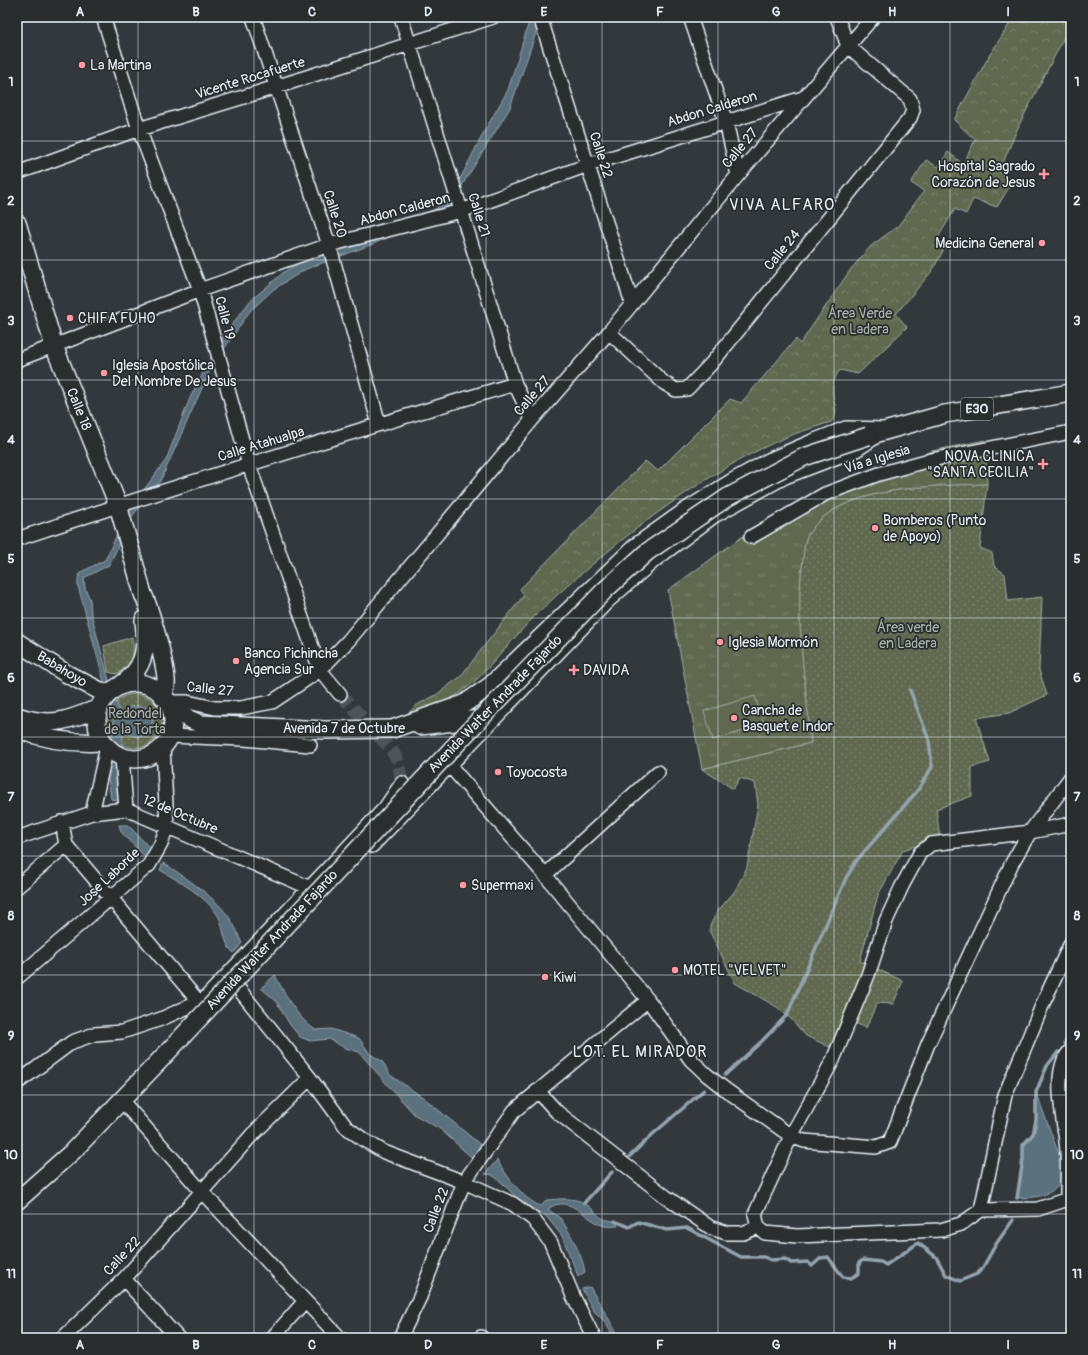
<svg xmlns="http://www.w3.org/2000/svg" width="1088" height="1355" font-family="Pangolin,sans-serif">
  <defs>
    <pattern id="grass-tufts" width="24" height="20" patternUnits="userSpaceOnUse"><rect width="24" height="20" fill="#606950"/><path d="M3 7l-1-3M5 7V3M7 7l1-3M15 17l-1-3M17 17v-4M19 17l1-3" fill="none" stroke="#777f6a"/></pattern>
    <pattern id="forest-crowns" width="20" height="18" patternUnits="userSpaceOnUse"><rect width="20" height="18" fill="#606950"/><path d="M2 6a3 3 0 1 1 6 0M12 15a3 3 0 1 1 6 0" fill="none" stroke="#777f6a"/></pattern>
    <pattern id="park-dots" width="8" height="8" patternUnits="userSpaceOnUse"><rect width="8" height="8" fill="#606950"/><path d="M2 2h.1M6 6h.1" fill="none" stroke="#777f6a" stroke-width="1.8" stroke-linecap="round"/></pattern>
  </defs>
  <rect width="100%" height="100%" fill="#33383c"/>
  <filter id="ink" filterUnits="userSpaceOnUse"><feTurbulence type="fractalNoise" baseFrequency=".025" numOctaves="2"/><feDisplacementMap in="SourceGraphic" scale="8" xChannelSelector="R" yChannelSelector="G"/><feConvolveMatrix kernelMatrix="1 2 1 2 8 2 1 2 1" color-interpolation-filters="sRGB"/></filter>
  <g filter="url(#ink)">
    <path fill="url(#grass-tufts)" stroke="#a4ada4" d="M985 440 987 484C937 486 839 485 809 533 804 540 804 551 803 559 794 619 806 682 811 743L702 769 668 590 767 519 801 501 932 451Z"/>
    <path fill="url(#forest-crowns)" stroke="#a4ada4" d="M1014 17H1071V31L1068 30 1019 125 999 172 1013 181 997 207 973 199 966 214 955 209 936 241 944 249 932 271 896 314 907 327 858 374 840 370C822 393 845 409 831 422 820 426 808 429 797 433 734 457 668 503 617 544 589 567 560 591 535 616 490 661 474 701 406 715L417 705 436 695 460 677 524 595 520 589 645 461 658 471 730 399 741 403 796 339 800 344 851 269 871 246 898 226 924 191 911 183 926 160 938 167 948 152 963 164 975 140 954 120 989 56Z"/>
    <path fill="url(#park-dots)" stroke="#a4ada4" d="M987 484 980 548 992 553 994 566 1005 574 1008 601 1042 597 1039 670 1047 695 1009 713 976 718 990 762 972 767V796L936 809 940 838 903 850 878 895 860 961 903 981 893 1004 877 1003 866 1028 844 1018 830 1047 806 1036 792 1020 777 1007 735 983 710 932V926L717 912 735 891 747 867 758 805 755 783 740 778 733 789 702 769 811 743C806 682 794 619 803 559 804 551 804 540 809 533 840 485 937 486 987 484Z
      M132 637C135 657 133 663 117 674L108 672 104 646Z
      M108 721a27 27 0 1 1 54 0a27 27 0 1 1-54 0Z"/>
    <path fill="#606950" stroke="#a4ada4" d="M755 696 764 725 713 740 704 711Z"/>
    <path fill="#5b717e" stroke="#93a4af" d="M535 17H548L538 27 510 108 445 213 373 244 306 269 274 289 250 311 211 368 160 482 126 524 116 551 109 565 84 578 85 588 90 599 91 613 111 688 122 717 130 707C165 697 156 756 123 730L122 749 117 772 125 802 111 799 107 772 112 745 114 718 78 586V578L81 572 105 560 128 511 166 460 190 398 207 365 224 335 250 301 284 272 321 250 423 215 437 208 461 177 485 130 508 90 529 22Z
      M119 825H128L151 849 146 858 121 832Z
      M163 863C183 875 219 900 231 920 236 927 238 936 242 943L234 953C222 944 225 926 217 914 204 895 180 882 160 870Z
      M275 975C285 995 296 1016 315 1030L331 1029 359 1038 370 1054 382 1061 390 1075 424 1098 482 1146 471 1157 440 1129 415 1115 391 1089 359 1052 345 1048 329 1039 310 1041 300 1037 290 1025 276 1001 261 988Z
      M1036 1092 1065 1171V1180C1049 1196 1039 1198 1017 1198L1023 1159V1145L1033 1134 1036 1120Z
      M497 1160C507 1176 523 1200 541 1206L547 1200C559 1199 573 1197 584 1203 598 1211 596 1220 615 1221L618 1226C614 1226 609 1227 605 1226 588 1223 570 1192 548 1209 552 1213 557 1215 561 1219 570 1232 583 1257 585 1272L578 1276 562 1236 545 1215 530 1211 499 1180 492 1175 485 1174Z
      M590 1287 620 1338H614L605 1322 593 1310 582 1289Z"/>
    <g fill="none" stroke-linecap="round" stroke-linejoin="round">
      <path stroke="#93a4af" stroke-width="3.5" d="M1065 1043 1071 1029
        M725 1075 763 1040 787 1015 846 878 857 860 918 790 932 767 929 740 910 690
        M629 1157 653 1134 704 1090
        M1017 1198 1023 1159V1145L1033 1134 1036 1120V1092L1047 1066 1058 1052
        M584 1203 612 1172
        M615 1221 629 1227 638 1222 667 1230 687 1228 741 1257H764L771 1260 785 1259 791 1263 808 1262 812 1266 821 1258 828 1257 843 1277 851 1278 859 1273V1263L863 1260 881 1262 886 1265 918 1243 936 1257 946 1275 960 1281 977 1274 982 1269 996 1244 1013 1220"/>
      <path stroke="#4e5458" stroke-width="13" stroke-dasharray="13 6" stroke-linecap="butt" d="M340 694 391 749 398 761 402 783"/>
      <defs>
        <path id="minor" d="M103 17 139 129 200 290 249 465 320 670 340 694
          M253 17 329 245 379 424
          M401 17 515 384 532 420
          M540 17 632 303
          M690 17 726 122 738 175
          M17 173 139 129 276 87 493 17
          M609 332 664 383 676 390 687 389 711 364 910 118 913 110 910 99 848 46 837 17
          M17 360 200 290 329 245 461 211 588 165 803 98
          M751 537 825 494 879 474 926 461 1071 432
          M17 539C182 484 348 433 515 384
          M167 702H187L215 708H241L272 702 320 670 348 641 532 420 609 332 738 175 873 17
          M169 736 244 739 310 745
          M122 757 126 809
          M450 766 545 875 648 1000 691 1060 707 1075 726 1090 791 1136 804 1141 876 1147 890 1142 928 1044 1012 863 1030 832 1071 777
          M92 813 107 747
          M1071 824 1030 832 931 844 920 853 902 886 886 921 868 975 833 1060 791 1136 755 1214 758 1227 765 1233 797 1236 941 1230 961 1224 981 1210 1005 1095 1044 1001 1071 943
          M17 838 92 813 126 809 308 887 313 892
          M372 846 608 601 655 560 714 516 785 477 856 450 874 438
          M545 875 658 772
          M17 887 66 845
          M17 978 149 865 161 844 167 825 163 747
          M238 988 310 1078 346 1127 364 1140 384 1152 464 1182 513 1204 533 1219 551 1243 573 1296 594 1338
          M195 1009 385 808 402 783
          M17 1083 72 1042 95 1034 122 1032 161 1019 199 1002 66 845 62 822
          M537 1090 557 1112 665 1196 711 1228 727 1233H743L758 1227
          M122 1101 202 1192 340 1338
          M1067 1199C1067 1183 1068 1167 1067 1152 1066 1125 1049 1070 1071 1050
          M981 1210 1038 1209 1071 1198
          M124 1279 178 1338
          M63 1338 124 1279 251 1136 310 1078
          M272 1338 304 1302
          M400 1338 420 1297 464 1182 514 1111 648 1000
          M481 1338V1337"/>
        <path id="major" d="M17 223 54 346 118 505 143 594C150 609 168 670 166 685 166 689 164 693 163 697
          M874 434 945 414 1071 393
          M17 642 67 674 108 695
          M97 721a38 38 0 1 1 76 0a38 38 0 1 1-76 0Z
          M118 687C145 669 147 651 144 620
          M170 705 189 719 201 724 325 730
          M17 716C52 728 68 720 99 708
          M420 726 480 719
          M17 729C46 740 73 744 103 742
          M392 729 464 704 490 686 636 547 685 512 733 482 771 461 813 443 846 430 885 431
          M17 1201 72 1152 163 1057"/>
      </defs>
      <use href="#minor" stroke="#e8f1f8" stroke-width="16"/>
      <use href="#major" stroke="#e8f1f8" stroke-width="20"/>
      <use href="#minor" stroke="#2a2d2e" stroke-width="13"/>
      <use href="#major" stroke="#2a2d2e" stroke-width="17"/>
      <defs>
        <path id="major-bridge" d="M325 730 392 729
          M163 1057 480 719 605 590 647 552 728 497 804 457 868 436"/>
      </defs>
      <use href="#major-bridge" stroke="#e8f1f8" stroke-width="20" stroke-linecap="butt"/>
      <use href="#major-bridge" stroke="#2a2d2e" stroke-width="17"/>
    </g>
  </g>
  <path fill="none" stroke="#e8f1f8" stroke-width="1" stroke-opacity="0.55" d="M138 17V1338M254 17V1338M370 17V1338M486 17V1338M602 17V1338M718 17V1338M834 17V1338M950 17V1338M17 141H1071M17 260H1071M17 380H1071M17 499H1071M17 618H1071M17 737H1071M17 856H1071M17 975H1071M17 1095H1071M17 1214H1071"/>
  <g fill="#ff9aa2" stroke="#2a2d2e" stroke-width="1.5">
    <circle cx="82" cy="65" r="4"/>
    <path d="M1042 168h4v4h4v4h-4v4h-4v-4h-4v-4h4z"/>
    <circle cx="1042" cy="243" r="4"/>
    <circle cx="70" cy="318" r="4"/>
    <circle cx="104" cy="373" r="4"/>
    <path d="M1041 458h4v4h4v4h-4v4h-4v-4h-4v-4h4z"/>
    <circle cx="875" cy="528" r="4"/>
    <circle cx="720" cy="642" r="4"/>
    <circle cx="236" cy="661" r="4"/>
    <path d="M572 664h4v4h4v4h-4v4h-4v-4h-4v-4h4z"/>
    <circle cx="734" cy="718" r="4"/>
    <circle cx="498" cy="772" r="4"/>
    <circle cx="463" cy="885" r="4"/>
    <circle cx="675" cy="970" r="4"/>
    <circle cx="545" cy="977" r="4"/>
  </g>
  <g text-anchor="middle" dominant-baseline="central" stroke-width="3.5" stroke-linejoin="round" paint-order="stroke">
    <rect fill="#2a2d2e" stroke="#afb6bb" stroke-width="1" x="961" y="398" width="32" height="22" rx="3"/>
    <g font-size="13" font-weight="bold" fill="#e8f1f8">
      <text x="977" y="409">E30</text>
    </g>
    <g font-size="14" fill="#e8f1f8" stroke="#2a2d2e" text-anchor="start">
      <text x="90" y="65">La Martina</text>
      <text x="1035" y="166" text-anchor="end">Hospital Sagrado<tspan x="1035" dy="16">Corazón de Jesus</tspan></text>
      <text x="1034" y="243" text-anchor="end">Medicina General</text>
      <text x="78" y="318">CHIFA FUHO</text>
      <text x="112" y="365">Iglesia Apostólica<tspan x="112" dy="16">Del Nombre De Jesus</tspan></text>
      <text x="1034" y="456" text-anchor="end">NOVA CLINICA<tspan x="1034" dy="16">"SANTA CECILIA"</tspan></text>
      <text x="883" y="520">Bomberos (Punto<tspan x="883" dy="16">de Apoyo)</tspan></text>
      <text x="728" y="642">Iglesia Mormón</text>
      <text x="244" y="653">Banco Pichincha<tspan x="244" dy="16">Agencia Sur</tspan></text>
      <text x="583" y="670">DAVIDA</text>
      <text x="742" y="710">Cancha de<tspan x="742" dy="16">Basquet e Indor</tspan></text>
      <text x="506" y="772">Toyocosta</text>
      <text x="471" y="885">Supermaxi</text>
      <text x="683" y="970">MOTEL "VELVET"</text>
      <text x="553" y="977">Kiwi</text>
    </g>
    <g font-size="14" fill="#e8f1f8" stroke="#2a2d2e">
      <text transform="translate(250 78) rotate(-17)">Vicente Rocafuerte</text>
      <text transform="translate(712 109) rotate(-17)">Abdon Calderon</text>
      <text transform="translate(740 148) rotate(-50)">Calle 27</text>
      <text transform="translate(601 155) rotate(72)">Calle 22</text>
      <text transform="translate(405 209) rotate(-15)">Abdon Calderon</text>
      <text transform="translate(335 214) rotate(72)">Calle 20</text>
      <text transform="translate(479 215) rotate(73)">Calle 21</text>
      <text transform="translate(782 250) rotate(-51)">Calle 24</text>
      <text transform="translate(225 318) rotate(75)">Calle 19</text>
      <text transform="translate(532 396) rotate(-49)">Calle 27</text>
      <text transform="translate(79 409) rotate(68)">Calle 18</text>
      <text transform="translate(261 444) rotate(-17)">Calle Atahualpa</text>
      <text transform="translate(877 459) rotate(-17)">Vía a Iglesia</text>
      <text transform="translate(62 669) rotate(31)">Babahoyo</text>
      <text transform="translate(210 689) rotate(6)">Calle 27</text>
      <text transform="translate(495 704) rotate(-46)">Avenida Walter Andrade Fajardo</text>
      <text x="344" y="728">Avenida 7 de Octubre</text>
      <text transform="translate(180 814) rotate(23)">12 de Octubre</text>
      <text transform="translate(109 877) rotate(-43)">Jose Laborde</text>
      <text transform="translate(272 940) rotate(-47)">Avenida Walter Andrade Fajardo</text>
      <text transform="translate(436 1210) rotate(-69)">Calle 22</text>
      <text transform="translate(122 1256) rotate(-47)">Calle 22</text>
    </g>
    <g font-size="14" fill="#abb4ac" stroke="#2a2d2e">
      <text x="860" y="313">Área Verde<tspan x="860" dy="16">en Ladera</tspan></text>
      <text x="908" y="627">Área verde<tspan x="908" dy="16">en Ladera</tspan></text>
      <text x="135" y="713">Redondel<tspan x="135" dy="16">de la Torta</tspan></text>
    </g>
    <g font-size="16" letter-spacing="1" fill="#e8f1f8" stroke="#2a2d2e">
      <text x="782" y="205">VIVA ALFARO</text>
      <text x="640" y="1052">LOT. EL MIRADOR</text>
    </g>
  </g>
  <rect width="1088" height="1355" fill="none" stroke="#2a2d2e" stroke-width="44"/>
  <rect x="22" y="22" width="1044" height="1311" fill="none" stroke="#e8f1f8" stroke-width="1.5"/>
  <g font-size="13" text-anchor="middle" font-weight="bold" fill="#e8f1f8">
    <text x="80" y="16">A</text>
    <text x="196" y="16">B</text>
    <text x="312" y="16">C</text>
    <text x="428" y="16">D</text>
    <text x="544" y="16">E</text>
    <text x="660" y="16">F</text>
    <text x="776" y="16">G</text>
    <text x="892" y="16">H</text>
    <text x="1008" y="16">I</text>
    <text x="11" y="86">1</text>
    <text x="1077" y="86">1</text>
    <text x="11" y="205">2</text>
    <text x="1077" y="205">2</text>
    <text x="11" y="325">3</text>
    <text x="1077" y="325">3</text>
    <text x="11" y="444">4</text>
    <text x="1077" y="444">4</text>
    <text x="11" y="563">5</text>
    <text x="1077" y="563">5</text>
    <text x="11" y="682">6</text>
    <text x="1077" y="682">6</text>
    <text x="11" y="801">7</text>
    <text x="1077" y="801">7</text>
    <text x="11" y="920">8</text>
    <text x="1077" y="920">8</text>
    <text x="11" y="1040">9</text>
    <text x="1077" y="1040">9</text>
    <text x="11" y="1159">10</text>
    <text x="1077" y="1159">10</text>
    <text x="11" y="1278">11</text>
    <text x="1077" y="1278">11</text>
    <text x="80" y="1349">A</text>
    <text x="196" y="1349">B</text>
    <text x="312" y="1349">C</text>
    <text x="428" y="1349">D</text>
    <text x="544" y="1349">E</text>
    <text x="660" y="1349">F</text>
    <text x="776" y="1349">G</text>
    <text x="892" y="1349">H</text>
    <text x="1008" y="1349">I</text>
  </g>
</svg>
